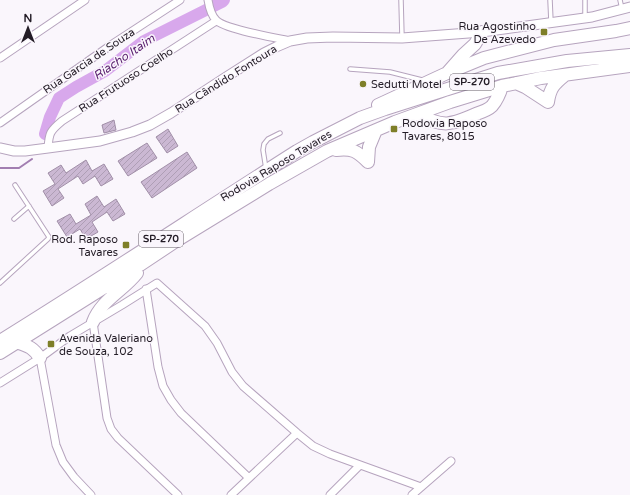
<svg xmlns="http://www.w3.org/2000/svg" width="630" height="495" font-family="'Varela Round',sans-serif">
  <defs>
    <pattern id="building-hatch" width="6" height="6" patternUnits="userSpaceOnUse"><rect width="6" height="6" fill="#cbb8d3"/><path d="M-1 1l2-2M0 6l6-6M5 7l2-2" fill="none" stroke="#ae9eb5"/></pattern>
  </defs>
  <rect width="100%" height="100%" fill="#faf6fc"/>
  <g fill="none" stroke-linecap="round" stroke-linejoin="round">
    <path stroke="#a27eb1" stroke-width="2" d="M0 168H19L32 159"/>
    <path stroke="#d8a8ec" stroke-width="12" d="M45 134 50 117 59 98 76 87 105 71 144 41 222 2 224 0"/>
  </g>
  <path fill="url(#building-hatch)" stroke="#a18fa8" d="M114 120 116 130 104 133 102 125Z
    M168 129 178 146 167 153 156 137Z
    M147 143 157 158 128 176 118 161Z
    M187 152 197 168 152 198 141 182Z
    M86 160 92 171 104 164 113 179 101 186 95 176 83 184 78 176 58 189 64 198 52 206 43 191 55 184 48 173 61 165 66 173Z
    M97 196 104 207 116 199 125 214 113 221 107 212 92 222 98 232 86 239 80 229 67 237 57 221 70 214 76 224 91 215 85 204Z"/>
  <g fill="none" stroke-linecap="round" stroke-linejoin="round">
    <defs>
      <path id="service" d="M401 0 402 37
        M550 0 551 22
        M620 0 622 9
        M585 17V0
        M350 69 390 72 422 80
        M266 169 263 150 264 144 268 139 280 133
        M14 219 29 206
        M0 283 48 239 49 237 15 185"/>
      <path id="minor" d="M208 0C209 6 211 15 216 20 224 29 276 38 290 41
        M0 58 85 0
        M0 123 111 45 180 0
        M48 148C49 133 50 131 62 121L216 21
        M146 289 158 367 163 386 171 400 181 413 249 478
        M93 322 107 418 111 429 118 438 178 495
        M40 358 56 445 63 462 74 477 91 495
        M0 383 40 358 70 336 122 305 157 283 205 326 217 343 232 372 243 386 297 433 313 446 330 454 421 487
        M231 495 297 433
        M330 495 360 465
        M412 495 451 461"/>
      <path id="secondary" d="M0 148 14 151H25L48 148 100 141 132 132 150 125 171 113 223 79 264 53 276 47 290 41 307 38 333 37 402 38 482 32 592 17 630 7"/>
      <path id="motorway" d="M448 72 463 55 475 44 482 32
        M516 83 525 87 548 102C550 88 554 84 565 75
        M378 105 445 74 484 58 554 40 616 31 630 28
        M418 114C443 128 451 125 476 114 482 112 488 110 492 106 497 100 500 93 502 86
        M336 150C352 148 357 151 368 162
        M368 162 369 147 376 130
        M93 322C101 300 123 291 137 273
        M0 341C100 279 198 214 297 151L313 142 360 118 385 109 498 73 567 61 630 55
        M16 342C28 346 33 347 40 358
        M0 353 140 265 176 241 269 184 327 151 395 122 450 102 502 86 541 78 630 66"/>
    </defs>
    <use href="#service" stroke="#b6a4be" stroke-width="5.5"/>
    <use href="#minor" stroke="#b6a4be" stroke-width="9"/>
    <use href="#secondary" stroke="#b6a4be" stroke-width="11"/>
    <use href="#motorway" stroke="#b6a4be" stroke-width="14"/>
    <use href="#service" stroke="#fff" stroke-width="3.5"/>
    <use href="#minor" stroke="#fff" stroke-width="7"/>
    <use href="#secondary" stroke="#fff" stroke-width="9"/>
    <use href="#motorway" stroke="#fff" stroke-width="12"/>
  </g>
  <g fill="#7e7f28" stroke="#faf6fc" stroke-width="1.5">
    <rect x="540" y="28" width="8" height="8" rx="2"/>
    <circle cx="363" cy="84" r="4"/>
    <rect x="390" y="125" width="8" height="8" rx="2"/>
    <rect x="122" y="241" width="8" height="8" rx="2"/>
    <rect x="47" y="340" width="8" height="8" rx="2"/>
  </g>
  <g text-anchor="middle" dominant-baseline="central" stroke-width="3" stroke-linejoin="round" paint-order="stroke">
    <g fill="#faf6fc" stroke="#645d66" stroke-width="1">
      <rect x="450" y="74" width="44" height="16" rx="3"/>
      <rect x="139" y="231" width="44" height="16" rx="3"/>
    </g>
    <g font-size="10" font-weight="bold" fill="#231c26">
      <text x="472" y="82">SP-270</text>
      <text x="161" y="239">SP-270</text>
    </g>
    <g font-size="11" fill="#231c26" stroke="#faf6fc" text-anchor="start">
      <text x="536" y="26" text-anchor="end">Rua Agostinho<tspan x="536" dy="13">De Azevedo</tspan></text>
      <text x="371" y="84">Sedutti Motel</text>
      <text x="402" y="123">Rodovia Raposo<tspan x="402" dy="13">Tavares, 8015</tspan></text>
      <text x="118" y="239" text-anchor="end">Rod. Raposo<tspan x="118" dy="13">Tavares</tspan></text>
      <text x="59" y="338">Avenida Valeriano<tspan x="59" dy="13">de Souza, 102</tspan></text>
    </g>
    <g font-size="11" fill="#231c26" stroke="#faf6fc">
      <text transform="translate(89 61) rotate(-34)">Rua Garcia de Souza</text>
      <text transform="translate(226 79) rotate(-32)">Rua Cândido Fontoura</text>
      <text transform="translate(126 80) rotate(-33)">Rua Frutuoso Coelho</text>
      <text transform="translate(276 166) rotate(-31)">Rodovia Raposo Tavares</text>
    </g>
    <g font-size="12" font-style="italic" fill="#5b2270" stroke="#faf6fc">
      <text transform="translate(124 57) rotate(-34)">Riacho Itaim</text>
    </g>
  </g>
  <g transform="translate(28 28)" stroke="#faf6fc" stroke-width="3" paint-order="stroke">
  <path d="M0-3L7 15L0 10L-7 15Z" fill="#231c26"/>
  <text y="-6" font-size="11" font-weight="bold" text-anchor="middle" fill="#231c26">N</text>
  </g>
</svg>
